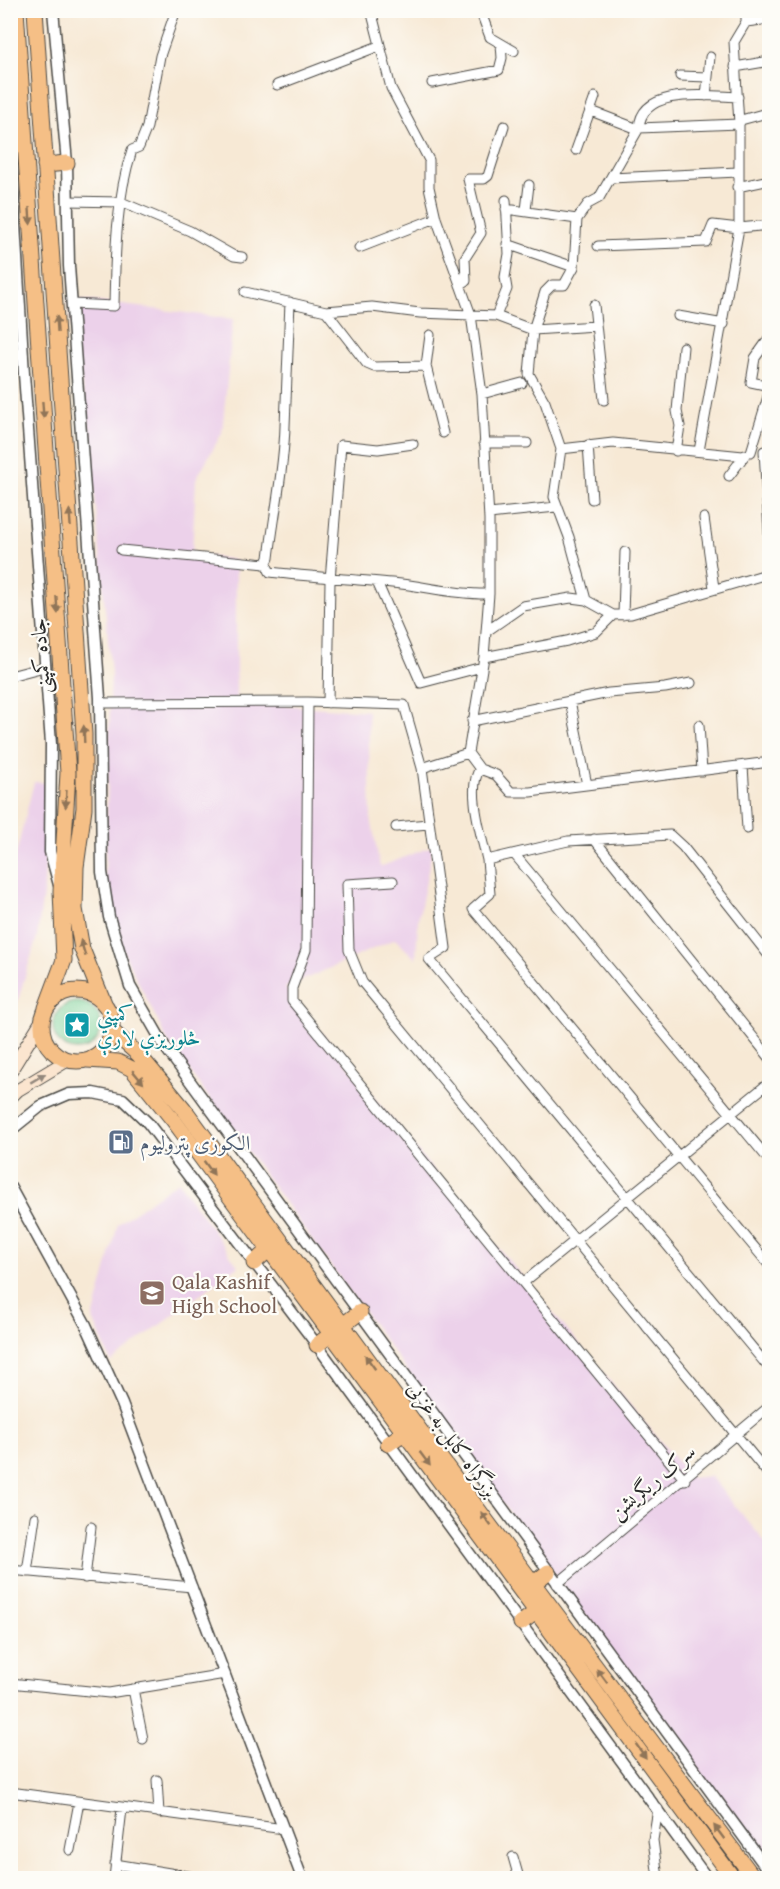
<svg xmlns="http://www.w3.org/2000/svg" width="780" height="1889" font-family="'Gentium Book Plus',Amiri,serif">
  <rect width="100%" height="100%" fill="#fdfcf7"/>
  <filter id="ink" filterUnits="userSpaceOnUse"><feTurbulence type="fractalNoise" baseFrequency=".0167" numOctaves="2"/><feDisplacementMap in="SourceGraphic" scale="12" xChannelSelector="R" yChannelSelector="G"/><feConvolveMatrix kernelMatrix="1 2 1 2 8 2 1 2 1" color-interpolation-filters="sRGB"/></filter>
  <filter id="wash" filterUnits="userSpaceOnUse"><feTurbulence type="fractalNoise" baseFrequency=".008" numOctaves="4" result="noise"/><feDisplacementMap in="SourceGraphic" scale="24" xChannelSelector="R" yChannelSelector="G"/><feGaussianBlur stdDeviation="1.35" result="paint"/><feColorMatrix in="noise" values="0 0 0 0 0 0 0 0 0 0 0 0 0 0 0 0 0 1.4 0 .05"/><feComposite in="paint" operator="in"/></filter>
  <g filter="url(#wash)">
    <rect width="100%" height="100%" fill="#f7e9d5"/>
    <path fill="#ecd1ea" d="M67 298 233 319 222 433 196 479 192 554 236 560V702L368 711 371 818 380 867 433 846 418 920 416 959 395 939 285 988 429 1165 691 1478 710 1476 769 1547V1870L167 1040 104 913 111 673 88 421Z
      M34 782 49 783 44 887 37 937 11 1023V874Z
      M178 1181 238 1266 111 1362 93 1319 118 1224Z"/>
    <path fill="#77cf95" stroke="#517d60" stroke-width="1.5" d="M53 1026a24 24 0 1 1 48 0a24 24 0 1 1-48 0Z"/>
  </g>
  <g filter="url(#ink)">
    <g fill="none" stroke-linecap="round" stroke-linejoin="round">
      <defs>
        <path id="minor" d="M371 10 391 88 429 160V187L436 218 471 315 482 394 489 519V594L484 657 468 753 422 768
          M480 10 490 37 514 51
          M746 22 770 19
          M735 67 770 61
          M680 76 708 77
          M432 83 499 70 502 58 501 44
          M277 85 379 46
          M706 96 710 57
          M591 111 638 129
          M639 128 739 124 741 120 770 112
          M576 150 595 97
          M611 178 738 172
          M737 187 770 180
          M68 201 121 202 190 231 234 256 242 257
          M506 209 577 219
          M526 210 529 185
          M507 244 574 267
          M598 246 706 242 713 225 739 228 770 225
          M359 248 436 218
          M460 285 466 281 465 258 481 233 468 179H484L488 176 504 126
          M245 292 326 311 372 307 420 313 496 316 533 330 596 326
          M72 304 114 306C115 255 116 199 132 150L139 147 147 127 160 56 176 10
          M594 305 604 400
          M326 311 367 364 374 367 426 366
          M496 316 507 289 505 277 509 254 506 200
          M678 316 724 324
          M10 320 21 318
          M430 335 426 366 443 433
          M770 337 755 358 751 382 770 386
          M10 356 23 355
          M482 394 522 383
          M484 443H527
          M588 445 592 499
          M561 449 613 443 743 456
          M676 451 680 426 677 411 683 347
          M699 451 739 228V124L734 42 746 22V10
          M764 451 770 548
          M751 452 770 390
          M729 476 745 455
          M489 514 556 507
          M704 518 714 588
          M121 550 266 564 269 558C274 514 284 469 285 426 287 384 288 344 290 302
          M266 564 270 572C311 577 351 579 392 583 425 586 455 595 489 594
          M377 582 421 683 482 667
          M613 615 586 600 569 537 554 497 561 449 545 402 529 374 533 330 545 292 552 285H564L574 267 577 219 588 204 599 198 639 128C641 86 709 96 738 97
          M623 615 625 552
          M487 631 523 606 571 598 586 600
          M484 657 567 641 596 632 613 615 631 614 770 573
          M10 676 44 667
          M570 701 587 785
          M308 702 306 950 292 988V1001L685 1480
          M100 703 308 702 404 705 422 768 446 948 429 959 770 1369
          M328 703 330 580 341 445 378 449 413 444
          M472 721 609 693 665 688 691 683
          M699 725 702 771
          M468 753 480 769 496 775 511 792H530L762 763
          M743 766 747 829
          M480 769C466 787 482 838 487 860
          M396 827 428 824
          M594 839 770 1058
          M515 855 770 1161
          M393 881 347 884 349 950 362 982 770 1476
          M770 957 683 847 670 835 568 841 487 860 490 894 473 909 770 1266
          M524 1282 770 1082
          M10 1570 192 1587
          M27 1572 35 1517
          M85 1578 91 1527
          M557 1584 770 1406
          M10 1683 109 1693 225 1674
          M133 1689 143 1739
          M157 1780 159 1813
          M10 1792 284 1829
          M70 1850 79 1802
          M513 1857 519 1878
          M115 1864 200 1878
          M114 1878 122 1809
          M658 1878 653 1840 658 1809"/>
        <path id="tertiary" d="M53 10 67 163 69 266 100 698 102 872 109 917 130 986 165 1047 770 1873
          M10 141 24 374 51 744 50 852 59 885
          M10 1131 41 1106 69 1094 93 1093 123 1099 148 1123 317 1345 707 1878
          M10 1187 86 1325 122 1404 302 1878"/>
        <path id="secondary" d="M10 1072 42 1020
          M10 1098 18 1090 68 1060"/>
        <path id="trunk" d="M16 10 68 773 61 891 64 960 46 1008
          M35 10 84 734V808L76 867 75 909 82 949 104 1003
          M45 165 67 163
          M42 1026a35 35 0 1 1 70 0a35 35 0 1 1-70 0Z
          M112 1031 139 1055 184 1109 488 1523 754 1878
          M87 1060 118 1062 132 1069 174 1121 733 1878
          M254 1263 269 1249
          M317 1345 360 1312
          M388 1444 405 1432
          M533 1584 548 1572
          M521 1623 537 1611"/>
      </defs>
      <use href="#minor" stroke="#4a4844" stroke-width="11"/>
      <use href="#tertiary" stroke="#4a4844" stroke-width="13"/>
      <use href="#secondary" stroke="#4a4844" stroke-width="14"/>
      <use href="#trunk" stroke="#4a4844" stroke-width="17"/>
      <use href="#minor" stroke="#fff" stroke-width="9"/>
      <use href="#tertiary" stroke="#fff" stroke-width="10"/>
      <use href="#secondary" stroke="#fbe5cf" stroke-width="12"/>
      <use href="#trunk" stroke="#f5bf86" stroke-width="15"/>
    </g>
    <defs><path id="oneway-solid" d="M-6-.8H1V-3.2L6.5 0L1 3.2V.8H-6Z" transform="scale(1.5)"/></defs>
    <g fill="#907558">
      <use href="#oneway-solid" transform="translate(30 216) rotate(86)"/>
      <use href="#oneway-solid" transform="translate(57 324) rotate(-94)"/>
      <use href="#oneway-solid" transform="translate(43 410) rotate(86)"/>
      <use href="#oneway-solid" transform="translate(70 518) rotate(-94)"/>
      <use href="#oneway-solid" transform="translate(57 605) rotate(86)"/>
      <use href="#oneway-solid" transform="translate(84 734) rotate(-92)"/>
      <use href="#oneway-solid" transform="translate(66 799) rotate(93)"/>
      <use href="#oneway-solid" transform="translate(83 948) rotate(-107)"/>
      <use href="#oneway-solid" transform="translate(138 1077) rotate(50)"/>
      <use href="#oneway-solid" transform="translate(209 1168) rotate(54)"/>
      <use href="#oneway-solid" transform="translate(370 1362) rotate(-126)"/>
      <use href="#oneway-solid" transform="translate(425 1459) rotate(53)"/>
      <use href="#oneway-solid" transform="translate(486 1519) rotate(-126)"/>
      <use href="#oneway-solid" transform="translate(602 1676) rotate(-127)"/>
      <use href="#oneway-solid" transform="translate(641 1751) rotate(54)"/>
      <use href="#oneway-solid" transform="translate(719 1832) rotate(-127)"/>
    </g>
    <use fill="#93887d" href="#oneway-solid" transform="translate(38 1078) rotate(-31)"/>
  </g>
  <defs>
    <symbol id="sight-square" viewBox="-11 -11 22 22"><rect x="-9" y="-9" width="18" height="18" rx="4" fill="#0f9aa8" stroke="#fdfcf7"/><path d="M0-6L1.8-2.2L6-1.7L2.9 1.2L3.7 5.4L0 3.3L-3.7 5.4L-2.9 1.2L-6-1.7L-1.8-2.2Z" fill="#fff"/></symbol>
    <symbol id="fuel-square" viewBox="-11 -11 22 22"><rect x="-9" y="-9" width="18" height="18" rx="4" fill="#5c6f8a" stroke="#fdfcf7"/><path d="M-5.5-6h7V0h2V4h1.3V-2.5L3-4.5l.8-.8L6-3V5H2.5V1h-1V6h-7ZM-4.2-4.7v3.2H.2V-4.7Z" fill="#fff"/></symbol>
    <symbol id="school-square" viewBox="-11 -11 22 22"><rect x="-9" y="-9" width="18" height="18" rx="4" fill="#8d6e63" stroke="#fdfcf7"/><path d="M0-5L7-2L0 1L-7-2ZM-4 1L0 2.5L4 1V4Q0 6-4 4Z" fill="#fff"/></symbol>
  </defs>
  <g fill-rule="evenodd">
    <use href="#sight-square" x="62" y="1010" width="30" height="30"/>
    <use href="#fuel-square" x="106" y="1127" width="30" height="30"/>
    <use href="#school-square" x="137" y="1278" width="30" height="30"/>
  </g>
  <g text-anchor="middle" dominant-baseline="central" stroke-width="4.5" stroke-linejoin="round" paint-order="stroke">
    <g font-size="21" fill="#2b2b2b" stroke="#fdfcf7">
      <text transform="translate(40 656) rotate(-94)">جاده کمپنی</text>
      <text transform="translate(453 1439) rotate(54)">بزرگراه کابل به غزنی</text>
      <text transform="translate(652 1481) rotate(-40)">سرک ریگریشن</text>
    </g>
    <g font-size="21" fill="#0d838f" stroke="#fdfcf7" text-anchor="start">
      <text x="97" y="1013">کمپني<tspan x="97" dy="24">څلوريزې لارې</tspan></text>
    </g>
    <g font-size="21" fill="#4e5e75" stroke="#fdfcf7" text-anchor="start">
      <text x="140" y="1142">الکوزی پترولیوم</text>
    </g>
    <g font-size="21" fill="#785e54" stroke="#fdfcf7" text-anchor="start">
      <text x="172" y="1281">Qala Kashif<tspan x="172" dy="24">High School</tspan></text>
    </g>
  </g>
  <rect width="780" height="1889" fill="none" stroke="#fdfcf7" stroke-width="36"/>
</svg>
